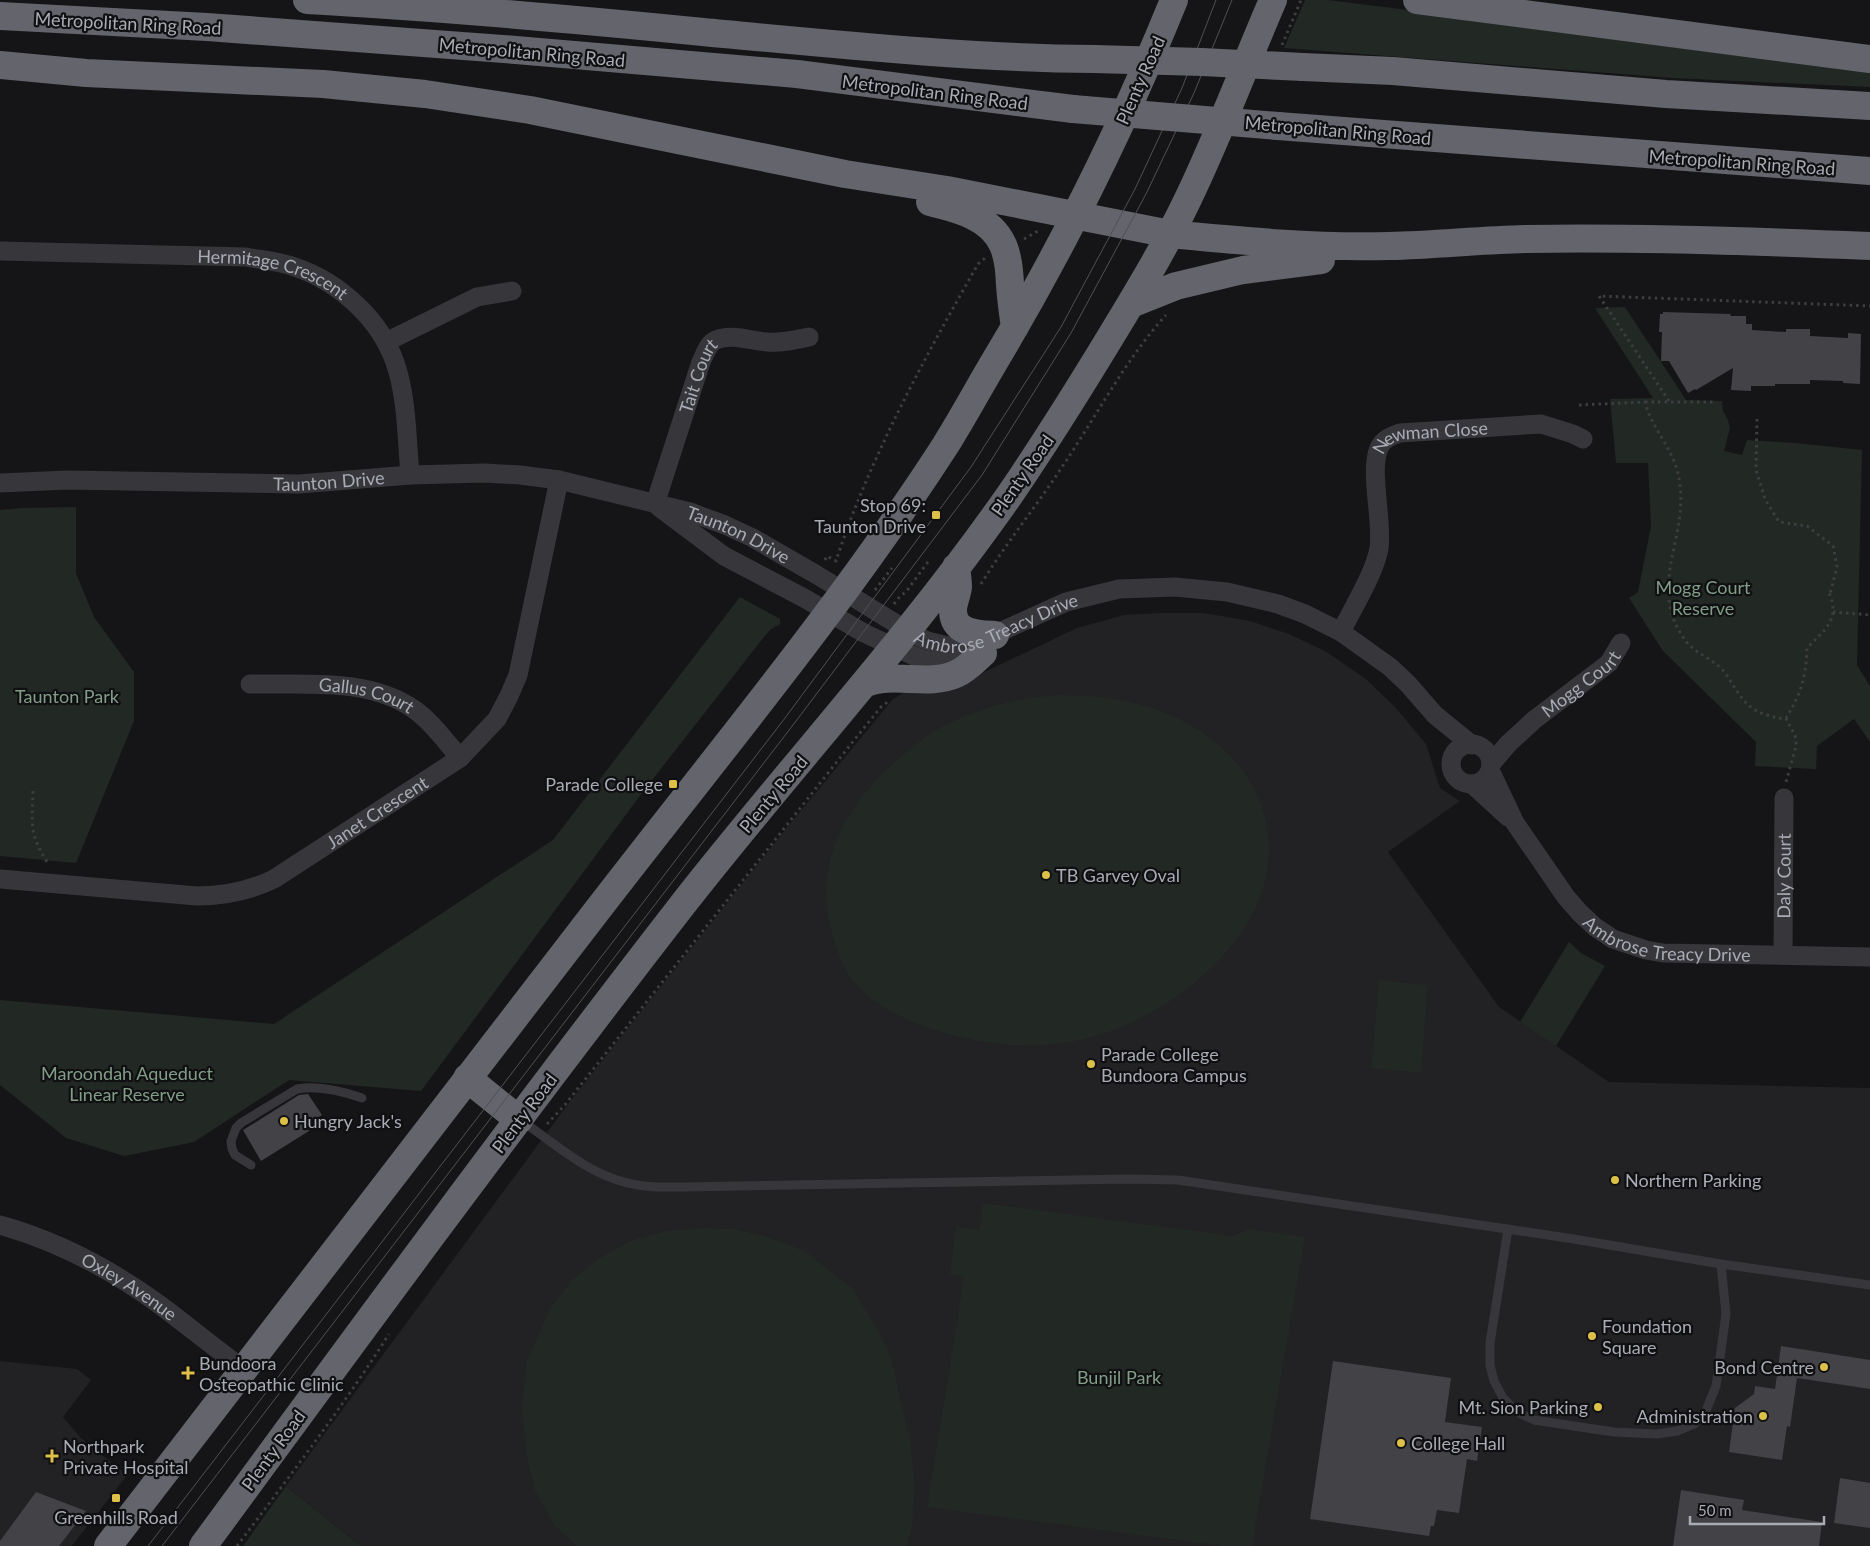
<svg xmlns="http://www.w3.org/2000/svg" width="1870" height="1546" font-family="Lato,sans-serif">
  <rect width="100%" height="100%" fill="#151517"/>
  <path fill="#222123" d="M1162 613H1204L1250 621 1289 634 1325 651 1366 679 1396 708 1426 744 1440 788 1460 801 1388 852 1499 1007 1609 1082 1870 1088V1546H361L286 1486 571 1100 785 830 893 699 905 692 957 685 1077 628 1124 615Z
    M0 1361 77 1369 91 1380 63 1417 81 1438 127 1475 72 1546H0Z"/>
  <path fill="#222823" d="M1305 0H1328L1870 68V87L1673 78 1284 48Z
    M1625 307 1686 400 1722 401 1723 411 1728 420 1730 428 1724 451 1742 455 1747 440 1796 443 1862 450 1857 665 1870 686V742L1854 719 1817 746 1816 769 1755 766 1756 742 1663 651 1629 598 1638 592 1651 526 1648 463H1616L1610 399 1653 398 1595 308Z
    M76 507V573L94 617 134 672V721L76 863 0 856V510L23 508Z
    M740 597 780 619V624L770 630 760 642 642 793 421 1091 289 1080 194 1142 124 1156 66 1138 0 1085V1000L274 1024 553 840Z
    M1060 695C1089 695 1118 698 1146 706 1218 727 1278 787 1268 866 1258 947 1166 1018 1092 1037 1066 1044 1038 1047 1011 1045 960 1041 886 1022 852 980 842 966 837 950 832 934 811 861 849 799 904 754 917 743 930 733 945 725 982 707 1019 697 1060 695Z
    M1569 942 1581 953 1605 966 1556 1046 1520 1022Z
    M1379 980 1428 985 1421 1073 1371 1068Z
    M983 1203 1233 1236 1249 1229 1305 1237 1252 1546H1222L927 1507 964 1277 950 1274 956 1226 979 1230Z
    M704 1228 735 1229 768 1237 805 1251 852 1288 875 1325 891 1357 910 1440 915 1486 912 1527 907 1546H577L555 1526 535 1491 527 1458 522 1411 526 1363 549 1310 572 1280 598 1259 632 1240 667 1231Z
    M286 1486 361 1546H243Z"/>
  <path fill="#434246" d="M1663 312 1730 314 1731 316H1746V324H1752V330L1786 332V329H1810V336L1848 338V333L1861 334 1860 384 1843 383V381L1810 380V384H1775V386H1751V391L1731 390 1733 368 1696 390 1695 389 1688 393 1669 361H1661L1662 332H1659L1660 314H1663Z
    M308 1094 322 1115 306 1126 309 1131 261 1161 243 1130 299 1095Z
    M1781 1346 1870 1360V1389L1797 1378 1790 1427 1787 1426 1782 1460 1729 1452 1735 1408 1754 1394 1755 1386 1775 1389Z
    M1333 1361 1451 1378 1445 1422 1482 1427 1477 1461 1467 1459 1459 1513 1437 1510 1434 1526H1431L1429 1536 1310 1519Z
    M1840 1478 1870 1483V1528L1834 1523Z
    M1681 1490 1744 1500 1742 1510 1822 1522 1819 1546H1673Z
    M36 1492 86 1511 59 1546H0V1541Z"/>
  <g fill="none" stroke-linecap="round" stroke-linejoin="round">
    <path stroke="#3d3d42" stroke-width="3" stroke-dasharray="2.5 4" stroke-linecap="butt" d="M1282 45 1301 0
      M1024 239 1038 231
      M1669 401 1599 296 1870 306
      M1645 402H1715
      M1579 405 1645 402C1653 433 1676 449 1680 485 1687 541 1647 587 1685 640 1696 655 1715 659 1726 674 1738 692 1745 709 1767 715 1774 717 1779 719 1786 718L1788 715C1802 691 1806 675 1807 648 1824 630 1841 620 1829 593
      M1757 419 1756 470 1765 499 1779 522 1807 526 1833 546 1837 567 1830 594
      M825 560 827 556 836 561C869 459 925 357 978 264L985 258
      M981 584C1006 543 1036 507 1062 467 1096 417 1125 360 1166 315
      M875 590 892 568
      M894 604 900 596 906 592 930 559
      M1833 612 1870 615
      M1786 718 1796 738V746L1786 782
      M33 791C32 824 29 833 47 862
      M547 1124 564 1106 855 739 881 707 889 701
      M237 1546C289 1477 342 1408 389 1334"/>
    <path stroke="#37373b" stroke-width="9" d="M522 1121C555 1144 588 1174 628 1183 647 1188 667 1187 686 1187L1128 1179 1178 1180 1574 1239 1721 1264 1870 1285
      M251 1165 235 1155 232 1149 231 1141 236 1128 241 1123 297 1089C318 1085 342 1091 362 1098
      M1508 1229 1490 1343V1365L1494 1381 1503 1398 1517 1412 1534 1420 1614 1432 1657 1434 1677 1431 1694 1424 1705 1413 1716 1386 1726 1314 1721 1264"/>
    <g stroke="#37373b" stroke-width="19">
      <path id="s1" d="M0 251 246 257C256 259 266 260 276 262 331 273 383 317 398 372 407 405 407 441 410 475"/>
      <path d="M386 342 477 297 512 291"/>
      <path id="s2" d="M0 483 67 480 299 484 410 475 484 473 520 475 559 480 690 512 725 525 753 538 817 575 908 631 927 641 948 646H961L980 641 1066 602 1119 589 1175 587 1227 592 1278 604 1305 614 1341 632 1390 667 1408 684 1435 715 1472 745"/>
      <path id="s3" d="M655 504 701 362C705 354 708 343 716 340 731 333 751 341 767 342 781 343 795 340 809 337"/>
      <path d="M660 508 724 556 804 598 864 633 894 647 923 660 937 662 957 660 977 654"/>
      <path id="s4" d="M1341 632C1352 609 1375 573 1379 548 1383 521 1369 471 1379 448 1383 439 1391 436 1400 433L1541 424 1573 434 1583 439"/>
      <path id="s5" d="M250 684C304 685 369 677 415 710 433 723 446 742 460 758"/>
      <circle cx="1471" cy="764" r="20"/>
      <path id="s6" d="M1491 764 1508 744 1534 720 1609 663 1621 643"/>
      <path id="s7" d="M1490 770 1515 823 1566 897 1580 913 1595 927 1613 939 1646 950 1663 953 1870 957"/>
      <path d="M1472 784 1508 817"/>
      <path id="s8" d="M0 879 197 896C225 896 249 891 274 879L460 758 497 719 509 696 518 675 559 480"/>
      <path id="s9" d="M1783 955 1784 798"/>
      <path id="s10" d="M0 1225C57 1241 112 1270 160 1305 188 1326 216 1349 245 1370"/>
    </g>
    <path stroke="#63646c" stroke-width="28" d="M307 0C439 7 571 19 703 32 833 44 964 58 1094 59
      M1417 0 1870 59
      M0 16 207 27 516 50 797 74 1073 109
      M0 65 86 73 323 84 425 94 530 110 845 174 947 190 1170 234C1243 241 1316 248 1389 246 1435 245 1480 240 1525 239 1640 237 1755 241 1870 246
      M1303 67 1393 71 1666 94 1870 106
      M1278 126 1870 171
      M930 202C944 206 960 209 973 216 1004 231 1009 254 1010 285 1011 299 1013 314 1015 327
      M1131 304 1176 286 1243 270 1321 260
      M956 567C957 574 958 581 958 587 957 595 953 603 953 610 953 634 978 634 995 635
      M864 684C893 671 927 687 956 674 966 670 975 660 983 653
      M467 1078 519 1120
      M108 1546C272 1333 435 1120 599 908 716 756 841 607 945 446 962 419 977 391 993 364 1063 247 1123 126 1174 0
      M203 1546C360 1332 517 1118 680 908 789 768 910 638 1011 493 1045 443 1077 392 1108 341 1136 295 1164 249 1187 201 1219 135 1244 67 1273 0"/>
    <path stroke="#505056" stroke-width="1" d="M148 1546 785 718 971 467 1061 327 1135 189 1182 88 1216 0
      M162 1546 793 725 982 475 1071 333 1146 194 1194 93 1232 0"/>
    <path stroke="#63646c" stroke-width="28" d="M1094 59 1202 62 1303 67
      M1073 109 1278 126"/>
  </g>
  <g fill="#dcc048" stroke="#101012" stroke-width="2">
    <rect x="931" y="510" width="10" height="10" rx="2.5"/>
    <rect x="668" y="779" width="10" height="10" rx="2.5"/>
    <circle cx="1046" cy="875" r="5"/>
    <circle cx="1091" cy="1064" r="5"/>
    <circle cx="284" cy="1121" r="5"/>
    <circle cx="1615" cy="1180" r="5"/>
    <circle cx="1592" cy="1336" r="5"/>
    <circle cx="1824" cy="1367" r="5"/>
    <path d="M185.5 1365.5h5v5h5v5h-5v5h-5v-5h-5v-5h5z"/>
    <circle cx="1598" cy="1407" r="5"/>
    <circle cx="1763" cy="1416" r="5"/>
    <circle cx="1401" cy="1443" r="5"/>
    <path d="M49.5 1448.5h5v5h5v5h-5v5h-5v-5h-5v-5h5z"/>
    <rect x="111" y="1493" width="10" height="10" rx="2.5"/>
  </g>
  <g text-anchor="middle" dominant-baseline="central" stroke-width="4.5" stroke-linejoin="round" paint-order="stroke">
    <g font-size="18" fill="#a9abb5" stroke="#101012">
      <text transform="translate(128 23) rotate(3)">Metropolitan Ring Road</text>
      <text transform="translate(532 52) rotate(5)">Metropolitan Ring Road</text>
      <text transform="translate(1140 80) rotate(-66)">Plenty Road</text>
      <text transform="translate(935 92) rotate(7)">Metropolitan Ring Road</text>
      <text transform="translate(1338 130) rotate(5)">Metropolitan Ring Road</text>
      <text transform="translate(1742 162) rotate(4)">Metropolitan Ring Road</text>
      <text stroke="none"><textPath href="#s1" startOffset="276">Hermitage Crescent</textPath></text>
      <text stroke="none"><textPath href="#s3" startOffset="135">Tait Court</textPath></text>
      <text stroke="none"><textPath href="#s4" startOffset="248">Newman Close</textPath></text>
      <text transform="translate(1022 475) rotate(-55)">Plenty Road</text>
      <text stroke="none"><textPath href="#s2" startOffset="329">Taunton Drive</textPath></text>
      <text stroke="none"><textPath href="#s2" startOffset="748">Taunton Drive</textPath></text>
      <text stroke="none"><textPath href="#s2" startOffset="1039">Ambrose Treacy Drive</textPath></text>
      <text stroke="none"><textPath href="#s6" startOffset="121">Mogg Court</textPath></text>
      <text stroke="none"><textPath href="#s5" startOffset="118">Gallus Court</textPath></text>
      <text transform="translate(773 794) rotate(-50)">Plenty Road</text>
      <text stroke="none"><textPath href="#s8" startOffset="400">Janet Crescent</textPath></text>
      <text stroke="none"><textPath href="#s9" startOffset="79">Daly Court</textPath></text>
      <text stroke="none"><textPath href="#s7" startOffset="265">Ambrose Treacy Drive</textPath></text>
      <text transform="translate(524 1113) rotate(-53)">Plenty Road</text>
      <text stroke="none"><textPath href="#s10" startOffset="144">Oxley Avenue</textPath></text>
      <text transform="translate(273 1450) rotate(-54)">Plenty Road</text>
    </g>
    <g font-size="18" fill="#a9abb5" stroke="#101012" text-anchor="start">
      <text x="926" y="505" text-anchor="end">Stop 69:<tspan x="926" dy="21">Taunton Drive</tspan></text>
      <text x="663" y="784" text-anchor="end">Parade College</text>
      <text x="1056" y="875">TB Garvey Oval</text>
      <text x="1101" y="1054">Parade College<tspan x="1101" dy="21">Bundoora Campus</tspan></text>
      <text x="294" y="1121">Hungry Jack's</text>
      <text x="1625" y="1180">Northern Parking</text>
      <text x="1602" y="1326">Foundation<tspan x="1602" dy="21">Square</tspan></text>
      <text x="199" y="1363">Bundoora<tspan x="199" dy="21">Osteopathic Clinic</tspan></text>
      <text x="1814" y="1367" text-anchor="end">Bond Centre</text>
      <text x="1588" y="1407" text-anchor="end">Mt. Sion Parking</text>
      <text x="1753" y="1416" text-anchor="end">Administration</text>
      <text x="1411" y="1443">College Hall</text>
      <text x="63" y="1446">Northpark<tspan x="63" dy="21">Private Hospital</tspan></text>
      <text x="116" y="1517" text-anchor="middle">Greenhills Road</text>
    </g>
    <g font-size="18" fill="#829e88" stroke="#101012">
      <text x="1703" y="587">Mogg Court<tspan x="1703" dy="21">Reserve</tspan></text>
      <text x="67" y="696">Taunton Park</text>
      <text x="127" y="1073">Maroondah Aqueduct<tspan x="127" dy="21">Linear Reserve</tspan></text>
      <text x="1119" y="1377">Bunjil Park</text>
    </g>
  </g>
  <path d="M1690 1516v8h134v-8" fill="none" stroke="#a9abb5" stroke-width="2.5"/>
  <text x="1698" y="1516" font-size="15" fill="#a9abb5" stroke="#101012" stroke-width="4" paint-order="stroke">50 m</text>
</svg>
